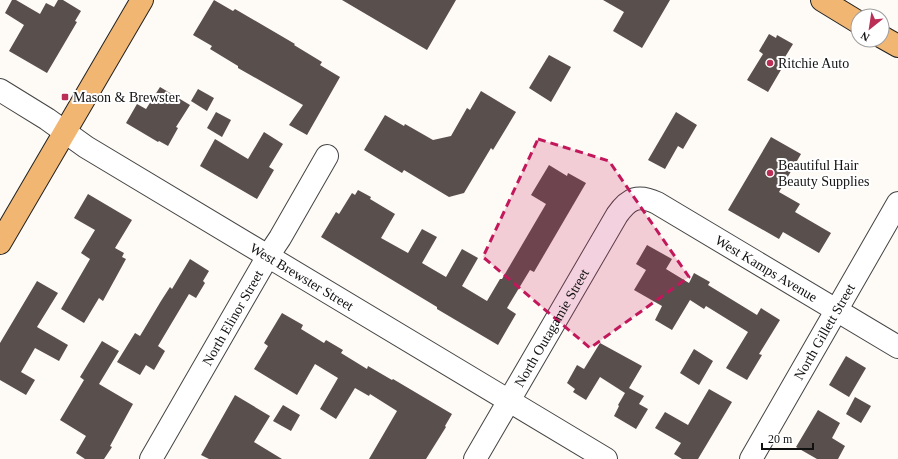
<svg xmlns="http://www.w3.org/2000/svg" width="898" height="459" font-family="Georgia,serif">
  <rect width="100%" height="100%" fill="#fefaf5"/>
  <path fill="#594f4d" d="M12 0H16L40 14 46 3 54 7 58 0H63L81 11 75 21 77 22 47 73 9 51 24 25 5 13Z
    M214 0 233 11 235 9 295 44 294 45 322 62 320 65 340 77 307 135 289 125 303 105 238 68V66L210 49 212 46 193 35Z
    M342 0H456L427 50Z
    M603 0H670L642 48 613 31 624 12Z
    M769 34 776 38 777 35 793 44 782 62 785 63 768 92 747 80 763 54 759 51Z
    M549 55 571 67 551 102 529 88Z
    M160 87 190 105 176 127 178 128 168 146 159 141 158 142 126 123 137 104 146 109Z
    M198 89 214 98 207 111 191 101Z
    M481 91 516 112 493 150 491 148 464 193 449 197 404 170 402 173 364 150 385 115 404 126 405 124 433 140 451 136 467 108 470 110Z
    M216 112 231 120 222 137 207 128Z
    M676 112 697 125 683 149 678 146 665 169 648 160Z
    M264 132 283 144 269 167 274 170 257 199 200 166 215 139 248 159Z
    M771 137 801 154 779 192 800 204 795 212 831 233 819 253 783 232 779 239 728 210Z
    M549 165 567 176 568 173 586 183 534 272 530 270 507 308 516 314 498 345 437 309V307L321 237 336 212 339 214 352 193 355 195 358 190 371 197 370 199 395 214 381 238 408 253 422 229 437 237 422 263 446 277 462 249 478 258 462 286 487 301 500 279H502L546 204 531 195Z
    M88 194 132 220 115 248 124 253 122 257 126 259 103 301 99 298 84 323 61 309 90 259 81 253 95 230 74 218Z
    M647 245 672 259 666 269 689 283 694 273 710 282 708 285 757 315 761 308 780 320 759 354 762 355 747 380 726 368 748 332 706 306 704 309 690 300 672 330 655 320 662 306 634 290 646 270 636 264Z
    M190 259 209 271 203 281 205 283 196 298 189 294 158 346 165 351 154 370 146 365 140 375 117 362 135 333 140 336 161 301 170 287 172 289Z
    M37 281 58 293 37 327 68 345 59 361 35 348 21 372 35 380 26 395 0 380V343Z
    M282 313 303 325 301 329 324 343 326 340 343 350 341 353 367 369 368 366 392 380 393 379 452 414 445 426 446 427 426 459H369L397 411 370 394 369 396 355 388 336 419 320 409 338 378 315 364 297 395 254 369 268 346 264 343Z
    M102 341 119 351 99 384 133 404 110 446 112 447 104 459H85L76 453 86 436 60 420 84 380 80 377Z
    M600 343 642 366 629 388 644 396 639 404 648 409 636 429 614 416 619 406 618 405 625 393 600 377 586 400 573 392 575 389 567 383 577 365 584 369Z
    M694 349 713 361 699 385 680 373Z
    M846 356 866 368 849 397 829 385Z
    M709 389 732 402 698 459H682L674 454 681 443 655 428 665 412 688 425Z
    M235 395 270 416 254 442 282 459H209L201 455Z
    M855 397 871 406 861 423 846 414Z
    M283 405 300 415 291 431 273 421Z
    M818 410 840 423 832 438 845 446 838 459H817L796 447Z"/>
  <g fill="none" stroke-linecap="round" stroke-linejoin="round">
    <defs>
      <g id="minor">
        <path id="s1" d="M0 90 47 119 86 147 606 459"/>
        <path id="s2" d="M151 459 268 256 280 238 327 156"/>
        <path id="s3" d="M475 459 617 215C629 198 638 194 657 203L898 347"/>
        <path id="s4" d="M751 459 898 203"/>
      </g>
      <path id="major" d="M822 0 858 22
        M882 37 898 46
        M0 243 142 0"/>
    </defs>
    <use href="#minor" stroke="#444" stroke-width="24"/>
    <use href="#major" stroke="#222" stroke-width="24"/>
    <use href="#minor" stroke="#fff" stroke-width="22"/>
    <use href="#major" stroke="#f1b672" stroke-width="22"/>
  </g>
  <path fill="#c2185b" fill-opacity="0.2" stroke="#c2185b" stroke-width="3" stroke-dasharray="8 5" stroke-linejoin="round" d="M538 139 609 161 689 277 590 348 483 257Z"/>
  <g fill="#bb2e55" stroke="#fff" stroke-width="1.5">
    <circle cx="770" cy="63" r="4"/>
    <rect x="61" y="93" width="8" height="8" rx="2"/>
    <circle cx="770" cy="173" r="4"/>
  </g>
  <g text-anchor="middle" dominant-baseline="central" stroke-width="4" stroke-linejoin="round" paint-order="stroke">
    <g font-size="14" fill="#111" stroke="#fff" text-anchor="start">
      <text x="778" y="63">Ritchie Auto</text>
      <text x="73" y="97">Mason &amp; Brewster</text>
      <text x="778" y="165">Beautiful Hair<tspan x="778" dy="16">Beauty Supplies</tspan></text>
    </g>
    <g font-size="14" fill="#111" stroke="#fff">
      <text stroke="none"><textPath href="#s3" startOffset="457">West Kamps Avenue</textPath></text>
      <text stroke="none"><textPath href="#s1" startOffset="355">West Brewster Street</textPath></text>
      <text stroke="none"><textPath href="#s2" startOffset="163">North Elinor Street</textPath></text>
      <text stroke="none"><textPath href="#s3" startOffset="152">North Outagamie Street</textPath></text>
      <text stroke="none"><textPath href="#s4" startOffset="147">North Gillett Street</textPath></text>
    </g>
  </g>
  <g transform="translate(870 28) rotate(210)"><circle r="19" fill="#ffffff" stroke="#a0a0a0"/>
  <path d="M0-3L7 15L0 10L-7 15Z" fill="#bb2e55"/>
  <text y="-6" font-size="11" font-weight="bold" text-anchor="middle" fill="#111111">N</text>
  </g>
  <path d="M762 443v6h51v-6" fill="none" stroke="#111111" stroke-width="2"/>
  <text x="768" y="443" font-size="12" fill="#111111" stroke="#ffffff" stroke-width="3" paint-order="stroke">20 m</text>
</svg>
